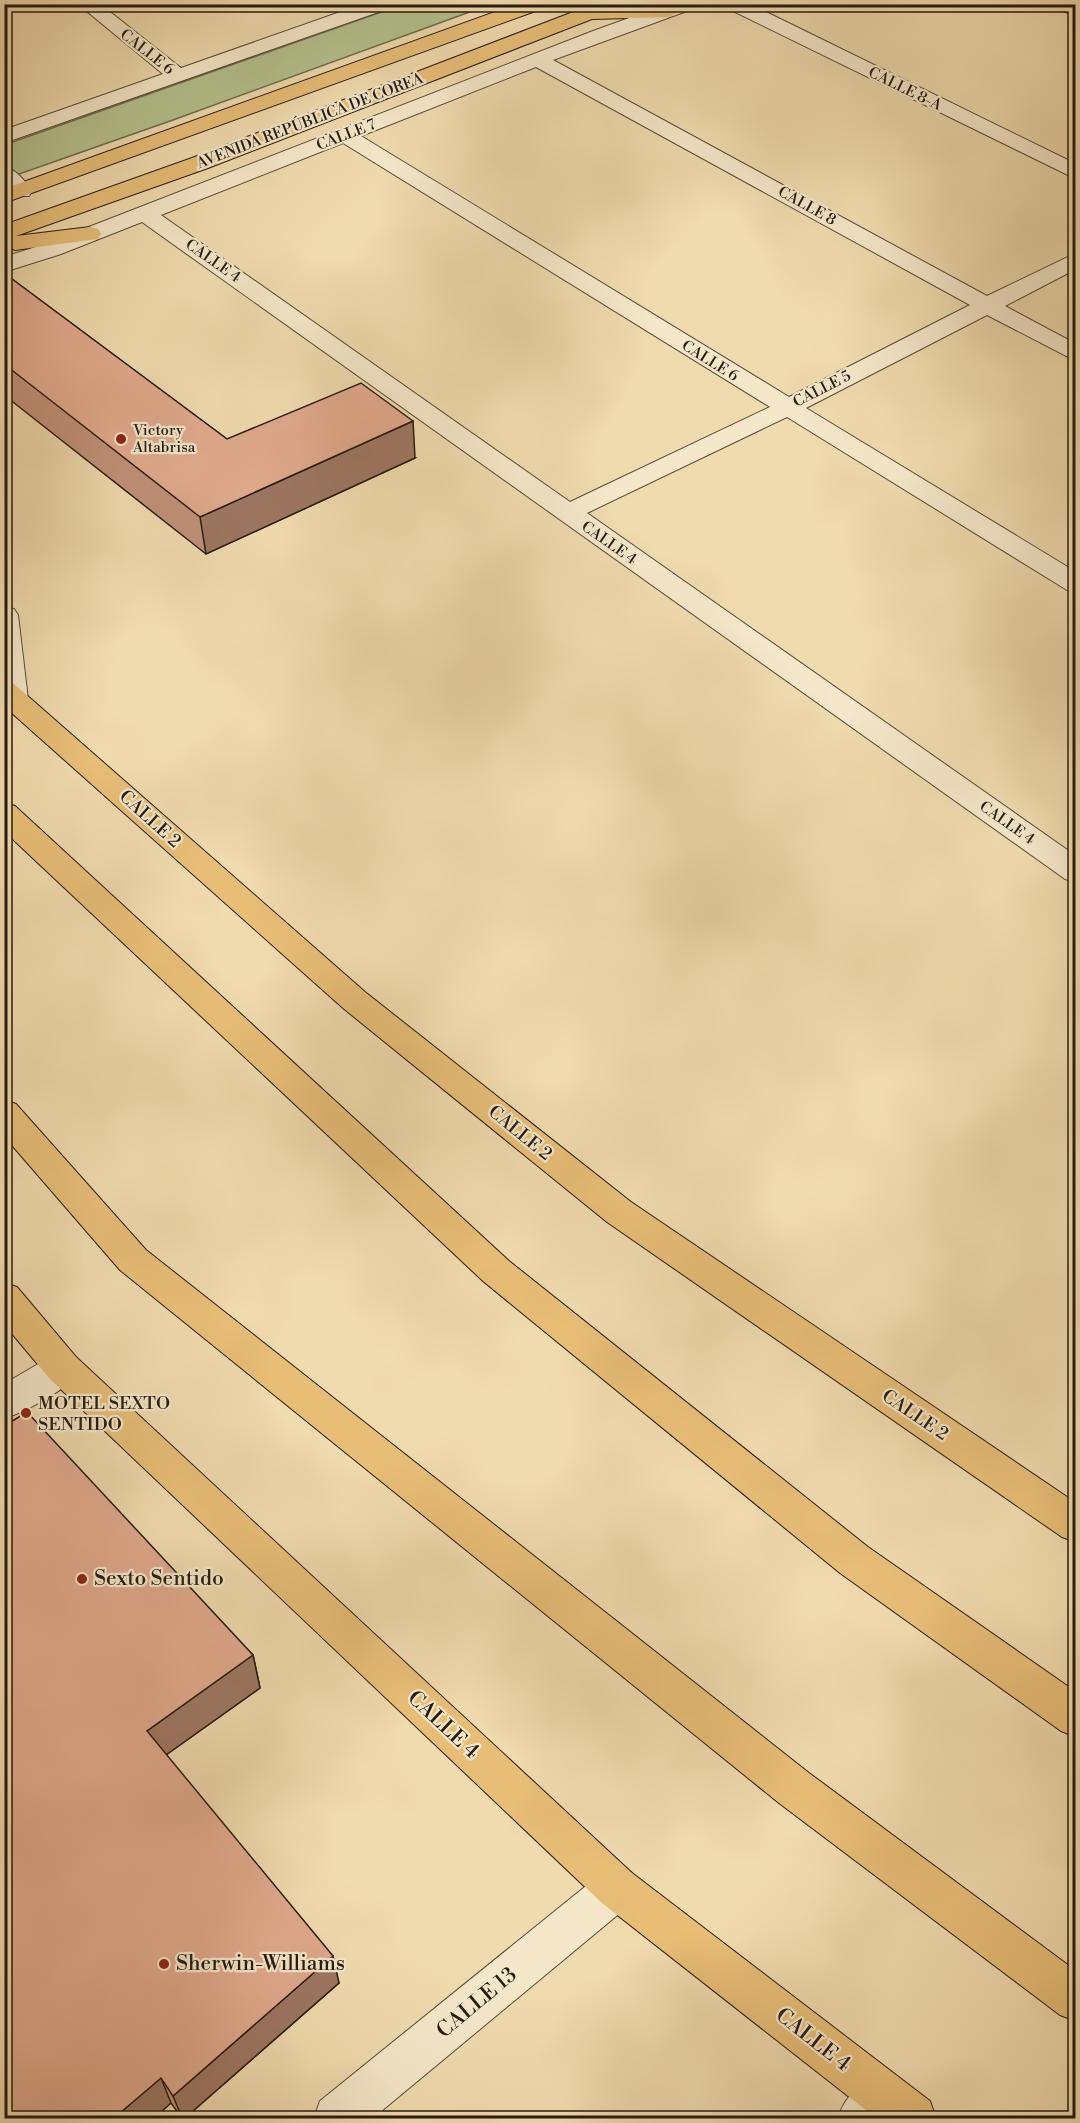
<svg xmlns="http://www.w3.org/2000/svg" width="1080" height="2123" font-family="'Libre Bodoni',serif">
  <rect width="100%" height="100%" fill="#f0dbae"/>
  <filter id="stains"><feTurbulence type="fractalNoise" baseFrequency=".00333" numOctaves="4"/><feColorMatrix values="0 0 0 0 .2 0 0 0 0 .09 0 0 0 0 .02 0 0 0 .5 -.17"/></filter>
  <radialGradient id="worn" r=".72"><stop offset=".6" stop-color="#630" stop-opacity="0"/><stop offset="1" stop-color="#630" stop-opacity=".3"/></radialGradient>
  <path fill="#b4c18e" stroke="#6c6e50" stroke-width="1.5" d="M401 5H489L173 120 5 179 4 145Z"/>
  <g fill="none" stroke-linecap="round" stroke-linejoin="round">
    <defs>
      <path id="minor" d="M78 4H100L181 68 363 4H392L390 8 4 143V130L163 74Z
        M668 4H697L695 8 553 60 987 296 1076 253V269L1005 306 1076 344V361L987 315 806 408 1076 572V592L1067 590 787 417 587 513 1076 856V882L1065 879 142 222 61 254 4 272V257L45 244 593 31ZM536 67 970 305 789 397 361 136ZM343 143 770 407 570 502 161 215Z
        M725 4H750L1076 164V179L727 8Z
        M1053 4H1076V16L1055 8Z
        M4 167C16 169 25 181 32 191L29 196H13L4 186Z
        M4 607 14 609 18 615 28 699 24 705 14 708 4 706Z
        M63 1352 76 1357 81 1368C72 1388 26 1411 4 1419V1384L50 1357Z
        M617 1866 632 1873 639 1888 632 1903 373 2118H314L320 2101 602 1873Z
        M883 2072 899 2079 906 2095 899 2111 893 2118H838C845 2096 861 2081 883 2072Z"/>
      <path id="major" d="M517 4H546L544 8 4 203V189Z
        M594 4 669 5 679 11 669 17 592 19 208 168 16 236 90 227 98 229 101 234 98 239 15 250 4 244V225L192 158Z
        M4 681 14 684 365 992 631 1202 1076 1503V1542L1062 1537 607 1222 343 1008 4 706Z
        M4 1283 17 1287 76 1357 632 1873 930 2101 936 2118H876L602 1903 50 1379 4 1324Z"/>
      <path id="highway" d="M4 803 15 806 509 1261 868 1547 1076 1692V1737L1061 1731 840 1573 483 1281 4 831Z
        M4 1100 16 1104 146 1250 809 1773 1076 1971V2021L1060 2015 779 1803 120 1270 4 1136Z"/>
    </defs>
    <use href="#minor" stroke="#584b38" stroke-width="2"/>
    <use href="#major" stroke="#251b11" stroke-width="2"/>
    <use href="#highway" stroke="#251b11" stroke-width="2"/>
    <use href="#minor" fill="#f5e8ca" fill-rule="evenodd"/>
    <use href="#major" fill="#e8be77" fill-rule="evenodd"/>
    <use href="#highway" fill="#e8be77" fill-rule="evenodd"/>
  </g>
  <path fill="#c19178" stroke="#251b11" stroke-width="1.5" d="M4 273 227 439 415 458 206 554 4 395Z
    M4 1426 253 1655 260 1688 166 1755 339 1983 185 2118H182L171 2103 154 2118Z"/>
  <path fill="#9d7662" stroke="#251b11" stroke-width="1.5" d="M413 421 415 458 206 554 200 517Z
    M253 1655 260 1688 156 1762 147 1731Z
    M333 1956 339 1983 185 2118H182L173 2096Z
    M161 2078 171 2103 154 2118H114Z"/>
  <path fill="#e0a98c" stroke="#251b11" stroke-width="1.5" d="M4 273 227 439 361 383 413 421 200 517 4 364Z
    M27 1412 253 1655 147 1731 333 1956 173 2096 161 2078 114 2118H4V1426Z"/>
  <g fill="#8f2418" stroke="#f5e8ca" stroke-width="2">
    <circle cx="121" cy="439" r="6"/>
    <circle cx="26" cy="1413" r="6"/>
    <circle cx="82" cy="1579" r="6"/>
    <circle cx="164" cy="1964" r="6"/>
  </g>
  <g text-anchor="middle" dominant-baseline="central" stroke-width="4.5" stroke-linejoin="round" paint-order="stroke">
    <g font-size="15" fill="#251b11" stroke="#f5e8ca">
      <text transform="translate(147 52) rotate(38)">CALLE 6</text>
      <text transform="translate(905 89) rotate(26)">CALLE 8-A</text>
      <text transform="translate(310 121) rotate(-21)">AVENIDA REPÚBLICA DE COREA</text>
      <text transform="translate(346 135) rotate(-21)">CALLE 7</text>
      <text transform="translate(807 206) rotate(29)">CALLE 8</text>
      <text transform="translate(213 261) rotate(35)">CALLE 4</text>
      <text transform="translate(710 361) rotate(32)">CALLE 6</text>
      <text transform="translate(822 389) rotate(-27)">CALLE 5</text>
      <text transform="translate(609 543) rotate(35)">CALLE 4</text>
      <text transform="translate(1007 823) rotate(35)">CALLE 4</text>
    </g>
    <g font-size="15" fill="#251b11" stroke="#f5e8ca" text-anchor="start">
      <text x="133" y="430">Victory<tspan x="133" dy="17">Altabrisa</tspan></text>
    </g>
    <g font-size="18" fill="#251b11" stroke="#f5e8ca">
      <text transform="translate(150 819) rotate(42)">CALLE 2</text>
      <text transform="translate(520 1133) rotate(39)">CALLE 2</text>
      <text transform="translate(915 1415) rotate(34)">CALLE 2</text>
    </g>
    <g font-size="18" fill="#251b11" stroke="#f5e8ca" text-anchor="start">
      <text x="38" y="1403">MOTEL SEXTO<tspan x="38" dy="21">SENTIDO</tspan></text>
    </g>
    <g font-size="21" fill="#251b11" stroke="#f5e8ca" text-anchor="start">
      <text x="94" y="1579">Sexto Sentido</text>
      <text x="176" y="1964">Sherwin-Williams</text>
    </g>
    <g font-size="21" fill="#251b11" stroke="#f5e8ca">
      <text transform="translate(443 1725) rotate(43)">CALLE 4</text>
      <text transform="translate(477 2003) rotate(-40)">CALLE 13</text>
      <text transform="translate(813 2040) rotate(38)">CALLE 4</text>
    </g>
  </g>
  <rect width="1080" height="2123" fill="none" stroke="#f0dbae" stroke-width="24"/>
  <rect x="6" y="6" width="1068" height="2111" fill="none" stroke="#251b11" stroke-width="3"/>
  <rect x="12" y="12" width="1056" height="2099" fill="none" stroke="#251b11" stroke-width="1.5"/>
  <rect width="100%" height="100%" filter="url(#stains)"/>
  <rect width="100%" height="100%" fill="url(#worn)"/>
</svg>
